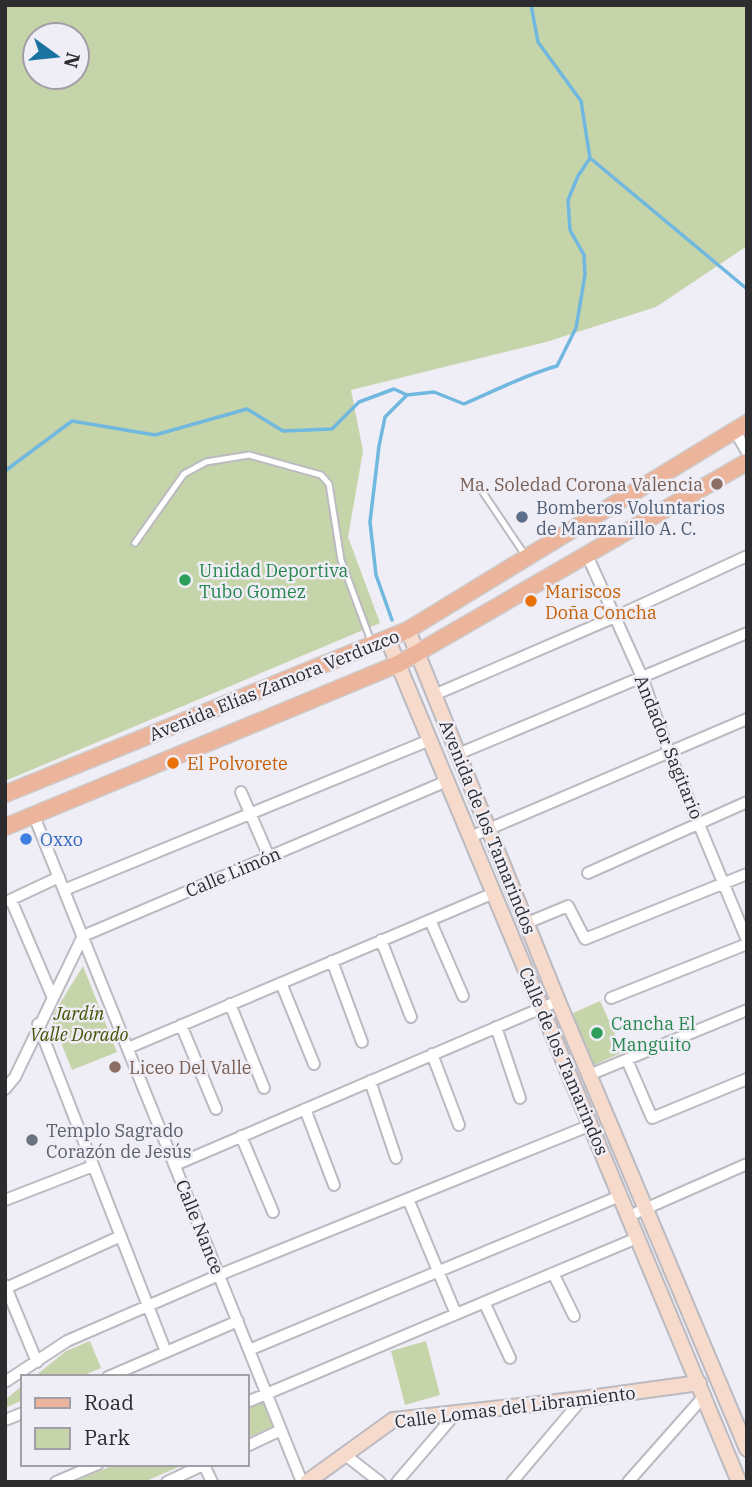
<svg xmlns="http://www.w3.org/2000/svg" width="752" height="1487" font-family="'IBM Plex Serif',serif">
  <rect width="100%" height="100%" fill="#efedf5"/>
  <path fill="#c6d4a9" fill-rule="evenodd" d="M5 5H747V246L656 307 546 342 351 390 363 451 348 537 380 623 5 781ZM35 35H77V77H35Z
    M83 966 117 1052 72 1070 51 1018Z
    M600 1001 623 1052 594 1065 571 1014Z
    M90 1341 101 1368 79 1377H34L66 1351Z
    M426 1341 440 1395 405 1405 391 1351Z
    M23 1385V1400L5 1408V1400Z
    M264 1401 274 1426 247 1438V1409Z
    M116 1464H185L144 1482H74Z"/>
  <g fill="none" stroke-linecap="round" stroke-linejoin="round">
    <path stroke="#70b8df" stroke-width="3.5" d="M531 5 538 42 581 101 590 158 747 289
      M5 471 72 421 155 435 247 409 283 431 332 429 359 402 394 389 407 395
      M392 620 376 575 370 522 379 446 385 417 407 395 434 392 464 404C495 391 524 375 557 366L576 328 585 275 584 255 570 230 568 200 578 176 590 158"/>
    <defs>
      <path id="lane" d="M482 491 525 555
        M135 543 184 474 206 462 249 455 321 475 329 484 341 560 372 644"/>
      <path id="street" d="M735 431 747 452
        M587 555 642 677 668 750 747 940
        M434 695 615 617 747 556
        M458 754 747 633
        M241 792 269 857
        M34 816 302 1482
        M470 837 747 719
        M588 873 747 802
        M64 890 430 740
        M11 900 53 998
        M8 901 59 877
        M430 920 463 996
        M527 923 568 906 585 939 747 874
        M381 940 411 1017
        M332 961 362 1042
        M281 983 314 1064
        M611 998 747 944
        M230 1004 264 1088
        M38 1024 166 1352
        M181 1025 216 1109
        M496 1027 520 1098
        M128 1048 494 893
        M432 1054 459 1125
        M627 1060 652 1118 747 1079
        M589 1075 747 1010
        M370 1081 396 1158
        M5 1089 15 1077 83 936 447 781
        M305 1109 334 1185
        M241 1136 273 1212
        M175 1165 558 1001
        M408 1199 456 1314
        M5 1200 93 1166
        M629 1216 747 1164
        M553 1273 574 1316
        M5 1285 37 1362
        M6 1288 121 1236
        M484 1302 510 1358
        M249 1350 620 1196
        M108 1377 238 1321
        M5 1382 67 1341 219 1275 591 1125
        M247 1402 637 1238
        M5 1420 23 1413
        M247 1446 281 1430
        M344 1454 380 1482
        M204 1465 212 1482
        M56 1482 98 1464
        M167 1482 205 1464
        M397 1482 457 1412
        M512 1482 582 1399
        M628 1482 705 1395"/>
      <path id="secondary" d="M408 630 558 1001 747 1449
        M388 640 739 1482
        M307 1482 393 1420 582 1399 699 1383"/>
      <path id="primary" d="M5 794 408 630 747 423
        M5 827 398 664 747 462"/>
    </defs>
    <use href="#lane" stroke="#bbbac1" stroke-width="9"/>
    <use href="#street" stroke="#bbbac1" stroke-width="14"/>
    <use href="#secondary" stroke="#bbbac1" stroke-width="18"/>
    <use href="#primary" stroke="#cccccd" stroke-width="19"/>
    <use href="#lane" stroke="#fff" stroke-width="5"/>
    <use href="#street" stroke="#fff" stroke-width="10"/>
    <use href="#secondary" stroke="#f6dacc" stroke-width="14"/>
    <use href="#primary" stroke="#ecb49a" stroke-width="16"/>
  </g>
  <g fill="#8d6e63" stroke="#efedf5" stroke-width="2.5">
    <circle cx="717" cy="484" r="7"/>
    <circle cx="115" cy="1067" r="7"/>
  </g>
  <circle fill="#5c6f8a" stroke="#efedf5" stroke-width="2.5" cx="522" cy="517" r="7"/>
  <g fill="#2e9e5b" stroke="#efedf5" stroke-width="2.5">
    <circle cx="185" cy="580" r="7"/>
    <circle cx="597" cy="1033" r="7"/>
  </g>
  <g fill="#e8710a" stroke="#efedf5" stroke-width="2.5">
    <circle cx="531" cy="601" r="7"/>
    <circle cx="173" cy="763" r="7"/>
  </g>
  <circle fill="#3f7fe0" stroke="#efedf5" stroke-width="2.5" cx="26" cy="839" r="7"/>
  <circle fill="#6b7280" stroke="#efedf5" stroke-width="2.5" cx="32" cy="1140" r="7"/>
  <g text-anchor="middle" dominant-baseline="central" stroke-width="5" stroke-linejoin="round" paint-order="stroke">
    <g font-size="18" fill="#785e54" stroke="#efedf5" text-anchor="end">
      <text x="703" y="484">Ma. Soledad Corona Valencia</text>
      <text x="129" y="1067" text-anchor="start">Liceo Del Valle</text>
    </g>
    <g font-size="18" fill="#4e5e75" stroke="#efedf5" text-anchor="start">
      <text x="536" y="507">Bomberos Voluntarios<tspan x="536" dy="21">de Manzanillo A. C.</tspan></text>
    </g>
    <g font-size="18" fill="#27864d" stroke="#efedf5" text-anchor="start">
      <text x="199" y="570">Unidad Deportiva<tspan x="199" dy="21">Tubo Gomez</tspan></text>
      <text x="611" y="1023">Cancha El<tspan x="611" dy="21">Manguito</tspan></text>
    </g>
    <g font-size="18" fill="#c56008" stroke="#efedf5" text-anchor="start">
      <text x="545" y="591">Mariscos<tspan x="545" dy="21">Doña Concha</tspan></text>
      <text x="187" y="763">El Polvorete</text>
    </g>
    <g font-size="18" fill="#2c2b2e" stroke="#efedf5">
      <text transform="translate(274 685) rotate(-22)">Avenida Elías Zamora Verduzco</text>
      <text transform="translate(669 747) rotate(68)">Andador Sagitario</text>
      <text transform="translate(488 827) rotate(68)">Avenida de los Tamarindos</text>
      <text transform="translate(233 872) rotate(-23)">Calle Limón</text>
      <text transform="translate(564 1061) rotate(67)">Calle de los Tamarindos</text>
      <text transform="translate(200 1227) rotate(68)">Calle Nance</text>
      <text transform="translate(515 1407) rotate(-7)">Calle Lomas del Libramiento</text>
    </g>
    <g font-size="18" fill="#366cbe" stroke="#efedf5" text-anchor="start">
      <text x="40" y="839">Oxxo</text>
    </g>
    <g font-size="18" font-style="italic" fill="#425203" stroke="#efedf5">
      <text x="79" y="1013">Jardín<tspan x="79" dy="21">Valle Dorado</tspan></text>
    </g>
    <g font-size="18" fill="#5b616d" stroke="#efedf5" text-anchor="start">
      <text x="46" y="1130">Templo Sagrado<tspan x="46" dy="21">Corazón de Jesús</tspan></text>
    </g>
  </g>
  <rect width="752" height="1487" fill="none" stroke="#2c2b2e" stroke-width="14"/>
  <rect x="21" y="1375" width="228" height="91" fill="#efedf5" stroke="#a19fa5" stroke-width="2"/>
  <rect x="35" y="1398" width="35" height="10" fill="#ecb49a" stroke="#a19fa5" stroke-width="2"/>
  <text x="84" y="1410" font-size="21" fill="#2c2b2e">Road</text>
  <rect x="35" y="1428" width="35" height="21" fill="#c6d4a9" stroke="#a19fa5" stroke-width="2"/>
  <text x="84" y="1445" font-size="21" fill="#2c2b2e">Park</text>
  <g transform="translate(56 56) rotate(105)"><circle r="33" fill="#efedf5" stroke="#a19fa5" stroke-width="2"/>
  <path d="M0-5L12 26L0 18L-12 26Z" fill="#1b73a2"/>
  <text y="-10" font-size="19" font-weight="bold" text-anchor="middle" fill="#2c2b2e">N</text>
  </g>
</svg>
